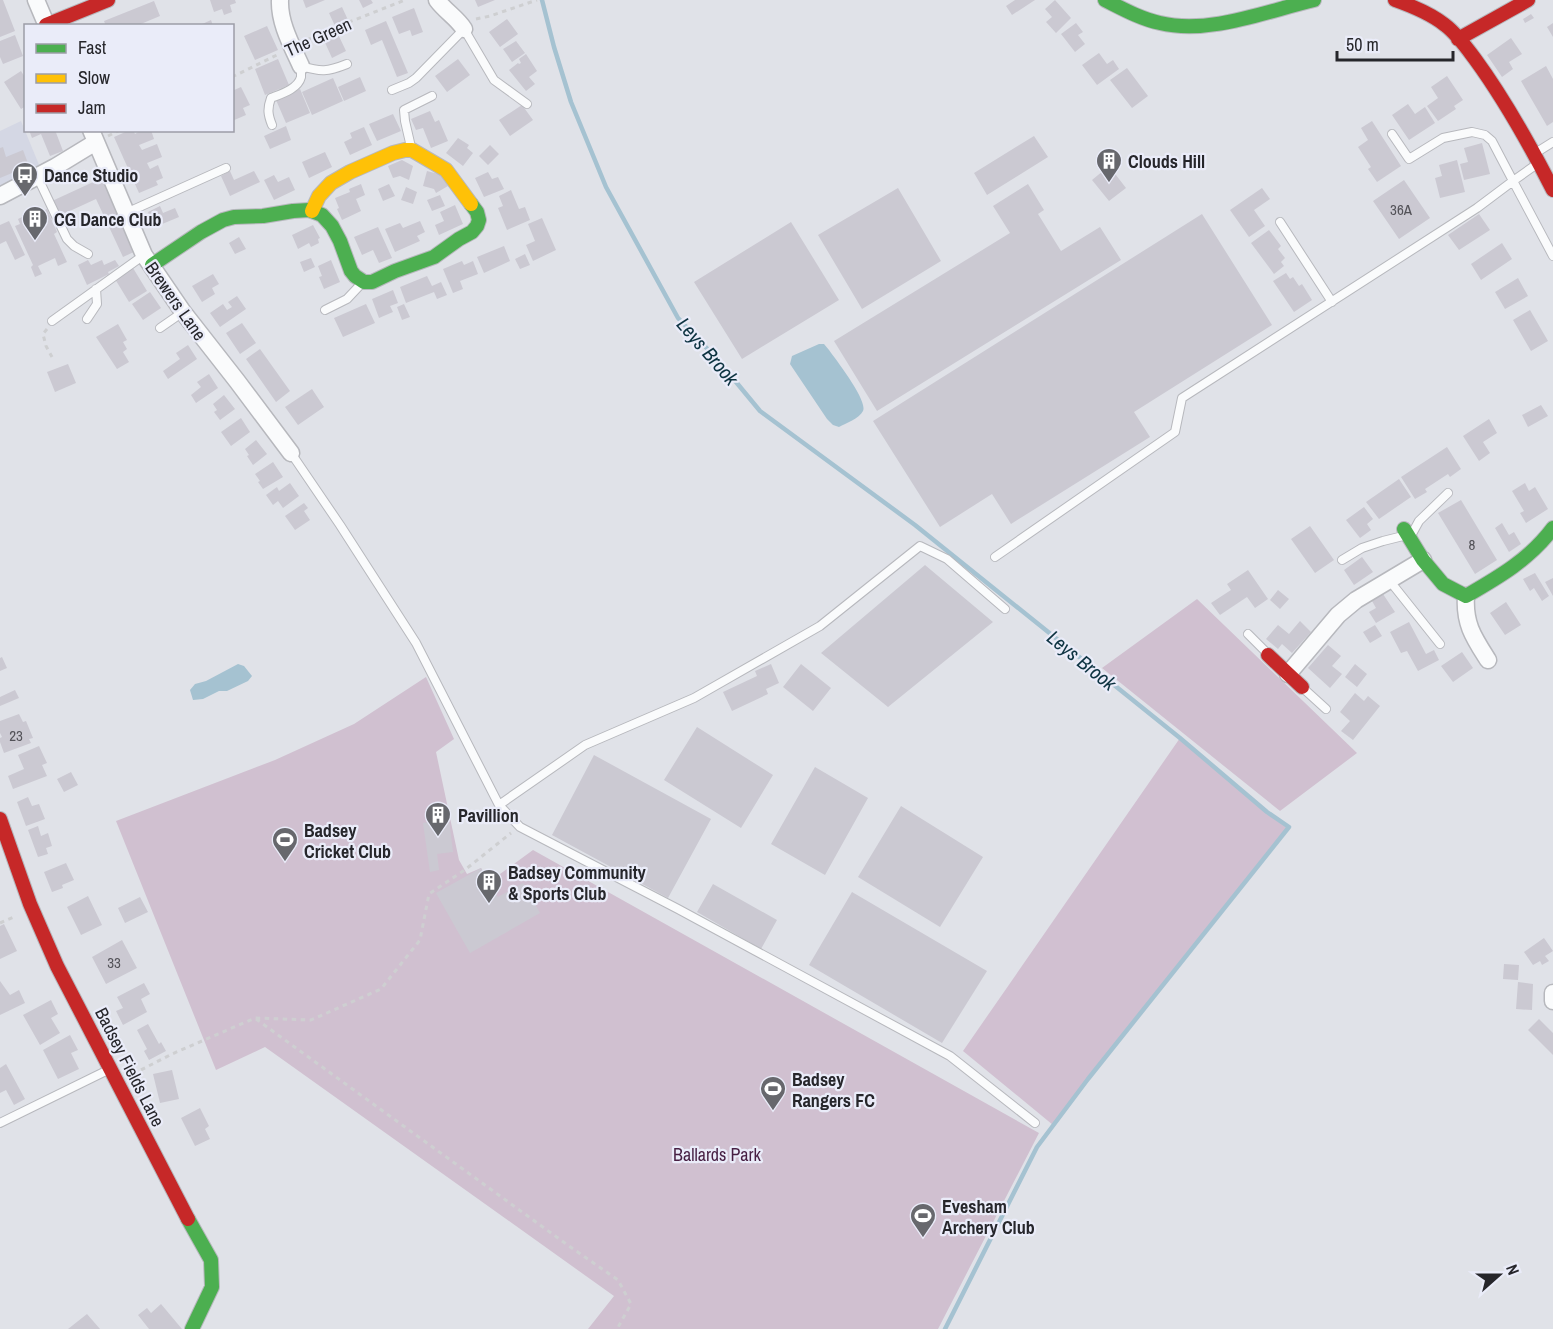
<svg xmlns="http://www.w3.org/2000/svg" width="1553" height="1329" font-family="'Archivo Narrow',sans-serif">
  <rect width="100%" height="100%" fill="#e0e2e8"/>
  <path fill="#d4d7e4" d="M21 121 42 172 3 192 0 185V131Z"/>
  <path fill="#d0c0d0" d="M1197 599 1357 753 1280 811 1102 668Z
    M426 677 454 739 436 752 459 860 467 874 481 868 489 882 533 850 1039 1133 938 1329H588L614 1296 265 1047 216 1070 116 821 275 760 354 724Z"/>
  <path fill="#d1c0d1" d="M1180 738 1267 812 1289 827 1088 1079 1053 1125 963 1051Z"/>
  <path fill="#a5c2d1" d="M819 344H824L829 350C837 361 868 401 863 411 859 419 846 423 839 427L833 425 827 419 790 364 792 356Z
    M238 664 244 666 252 676 248 681 227 691H219L203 699 193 700 190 690 195 684 206 681Z"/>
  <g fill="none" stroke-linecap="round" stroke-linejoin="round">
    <path stroke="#a5c2d1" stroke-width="4.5" d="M542 0 554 47 571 102 606 187 678 318 717 359 760 411 915 525 1180 738 1267 812 1289 827 1088 1079 1037 1147 945 1329"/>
  </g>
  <path fill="#cbc9d2" d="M0 0H3L15 31 0 37Z
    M210 0H235L236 3 230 5 232 12 224 15 222 9 214 12Z
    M303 0H325L306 8Z
    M359 0H371L373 3 363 8Z
    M475 0H495L478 7Z
    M1015 0H1035L1012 15 1006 6Z
    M1055 0 1071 18 1056 33 1046 22 1052 17 1045 9Z
    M154 1 160 16 136 26H106L104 21Z
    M342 7 348 20 335 26 329 13Z
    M414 8 423 32 412 36 410 30 399 34 392 17Z
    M1531 14 1534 18 1525 23 1523 19Z
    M507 19 518 34 500 47 489 32Z
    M211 20 213 26H198Z
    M386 21 408 73 397 77 382 40 371 45 365 30Z
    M1076 23 1083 32 1078 35 1085 44 1075 52 1061 34Z
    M1553 23V37L1547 27Z
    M267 26 278 50 255 60 244 36Z
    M336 30 346 51 332 58 322 36Z
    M15 35 23 56 3 64 0 57V41Z
    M1511 38 1522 54 1509 62 1513 69 1502 77 1487 55Z
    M516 41 525 53 512 62 503 49Z
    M1099 53 1107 64 1113 60 1119 69 1097 85 1082 65Z
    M526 54 537 71 529 77 535 84 526 91 509 70 518 63 519 64 521 63 519 59Z
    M278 59 289 85 265 95 255 69Z
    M458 59 470 75 447 92 435 76Z
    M1546 66 1553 79V122L1547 126 1521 81Z
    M1127 68 1148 96 1132 108 1110 80Z
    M21 71 26 79V106L21 109 4 82Z
    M1447 76 1463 100 1454 106 1456 109 1438 121 1427 106 1438 98 1431 87Z
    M360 77 366 91 344 101 338 87Z
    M333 78 343 101 312 115 302 92Z
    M241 87 250 105 243 108 246 115 232 121V91Z
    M300 89 310 113 286 123 276 100Z
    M1408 104 1415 114 1425 107 1435 123 1409 140 1392 115Z
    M522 105 533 120 510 136 499 120Z
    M430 111 435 122 439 120 448 141 431 148 423 128 416 130 411 119Z
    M393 114 401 131 377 141 369 124Z
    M1372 121 1401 166 1377 182 1368 169 1371 167 1358 147 1368 140 1361 128Z
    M286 126 291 140 270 149 264 136Z
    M364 127 372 145 350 155 344 142 352 138 350 133Z
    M29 130H55L63 151 50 156 41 134 32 138Z
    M130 130H133L135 134 142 130H151L154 139 139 145 142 150 157 144 162 157 147 163 150 169 158 165 163 178 156 181 158 185 139 193 114 137Z
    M1034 136 1048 157 987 195 974 173Z
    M458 138 469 145 467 148 473 153 463 166 446 153Z
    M1482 143 1490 174 1464 180 1460 164 1468 162 1464 148Z
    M490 145 499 154 488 165 479 156Z
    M3 147 6 157 23 150 29 166 0 178V148Z
    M325 152 332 167 309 178 302 162Z
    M402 160 413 166 409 180 400 176 393 178 388 166Z
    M1457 160 1465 192 1440 198 1435 178 1442 176 1439 165Z
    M1109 166 1126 188 1109 201 1092 180Z
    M230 171 234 180 254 171 260 182 230 196 221 176Z
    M427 171 442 175 448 186 436 193 434 189 423 186Z
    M488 172 492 179 498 177 504 189 484 197 475 178Z
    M274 175 278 182 289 177 295 190 274 200 264 180Z
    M102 178 136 251 123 257 96 199 59 216 52 201Z
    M1404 180 1430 218 1399 239 1373 201Z
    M361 184 365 195 356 199 361 211 342 220 337 209 339 208 335 198 350 192 349 189Z
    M389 184 395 196 383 201 378 189Z
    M1028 184 1044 210 1038 214 1061 251 1100 227 1121 260 877 411 834 341 1010 233 993 206Z
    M406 187 417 192 413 204 401 200Z
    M898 188 941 261 862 309 818 235Z
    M1262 188 1270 199 1254 210 1265 226 1249 237 1230 210Z
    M511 190 519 209 525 207 530 220 507 230 498 208 503 206 499 196Z
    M440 195 445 206 432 211 427 200Z
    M455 205 463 224 439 235 435 225 444 221 440 212Z
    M160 206 163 213 175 208 179 217 155 227 148 212Z
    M47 209 57 232 54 234 67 262 58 266 55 258 38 266 42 274 35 277 31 267 33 265 15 226 20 224 18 219 28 214 30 219 36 217 35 215Z
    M1202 214 1272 325 1134 412 1150 437 1011 524 992 494 940 527 873 421Z
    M1479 214 1490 230 1459 250 1448 235Z
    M542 218 556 250 533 261 526 245 535 241 528 224Z
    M9 221 25 255 15 260 6 241 0 244V225Z
    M420 221 425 232 417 236 420 241 395 252 385 229 400 223 403 228Z
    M791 222 839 300 742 359 694 282Z
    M313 225 320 238 318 239 319 243 311 247 309 243 298 249 292 235Z
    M378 227 392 258 379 263 373 250 362 255 354 237Z
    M1269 230 1281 246 1278 249 1285 258 1281 262 1284 266 1274 274 1251 243Z
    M239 237 246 249 235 254 229 243Z
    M1502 243 1512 259 1481 280 1471 264Z
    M504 246 510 261 484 273 477 257Z
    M525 254 530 265 520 269 515 259Z
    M311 258 315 267 304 272 300 262Z
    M88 260 91 265 102 260 104 265 115 260 119 266 108 272 109 274 87 285 78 265Z
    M331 260 340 282 324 289 319 277 322 276 318 266Z
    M462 261 464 265 473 261 478 274 460 281 463 289 453 293 443 269Z
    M133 268 147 291 129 302 115 279Z
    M1286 273 1290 279 1293 277 1299 286 1302 284 1312 300 1294 312 1273 281Z
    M213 274 219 284 212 288 215 294 202 302 192 286Z
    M427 276 432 286 441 282 447 295 437 299 434 292 406 303 400 287Z
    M1518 278 1528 296 1505 309 1495 292Z
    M393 290 398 303 390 306 393 312 379 318 372 299Z
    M150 292 161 308 143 320 132 304Z
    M237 296 246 309 220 327 210 313 223 304 227 310 232 307 228 302Z
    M366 304 375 323 343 337 334 318Z
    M404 304 410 317 402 320 397 307Z
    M1530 310 1548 341 1531 351 1513 320Z
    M242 323 256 343 240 354 226 333Z
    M118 324 127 340 123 342 127 349 123 352 129 362 117 369 96 337Z
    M188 345 197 359 168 379 163 371 180 359 176 353Z
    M260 349 290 391 276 402 246 359Z
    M68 364 76 383 55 392 47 372Z
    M209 374 218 388 196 403 191 395 201 387 197 382Z
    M312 389 324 407 298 425 285 407Z
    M224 395 235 409 220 420 214 412 217 410 213 404Z
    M1541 405 1548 416 1528 427 1522 415Z
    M241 418 250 432 231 446 221 432Z
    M1489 419 1497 433 1483 442 1490 453 1479 461 1463 436Z
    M256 440 267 454 253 465 247 456 249 455 245 449Z
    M1447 447 1461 469 1450 477 1448 474 1425 489 1427 492 1415 499 1401 477Z
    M273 462 283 477 263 489 258 482 260 481 255 474Z
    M1399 479 1411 497 1379 519 1366 502Z
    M290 483 299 496 283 508 278 501 273 505 266 495 277 487 279 491Z
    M1525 483 1529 491 1535 487 1548 509 1526 523 1520 513 1524 511 1512 491Z
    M1461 500 1497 560 1475 574 1438 513Z
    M304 503 308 508 304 511 310 520 295 530 285 516Z
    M1364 507 1373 519 1367 524 1371 530 1360 538 1346 520Z
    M1502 523 1509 535 1514 532 1521 544 1509 552 1495 528Z
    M1310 526 1334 560 1315 573 1291 539Z
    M1362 557 1373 572 1354 585 1344 570Z
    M925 565 993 622 888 707 821 653Z
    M1248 570 1268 599 1255 608 1247 597 1220 615 1211 603 1231 590 1227 584Z
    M1535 573 1549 596 1542 601 1534 588 1530 591 1523 579Z
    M1553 578V596L1545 582Z
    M1278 590 1289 599 1280 609 1270 600Z
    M1383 594 1395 612 1376 623 1369 612 1376 608 1372 601Z
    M1506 602 1521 625 1505 635 1490 613Z
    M1300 621 1311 632 1292 653 1282 644 1278 649 1266 639 1278 625 1289 634Z
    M1409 622 1426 654 1434 650 1439 660 1418 671 1407 651 1401 653 1390 632Z
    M1375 625 1382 636 1370 643 1363 632Z
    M1328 645 1341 656 1332 666 1342 674 1330 688 1308 668Z
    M1462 652 1473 668 1453 682 1441 666Z
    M2 657 7 668 0 671V658Z
    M771 664 779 683 766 689 768 694 732 711 723 692 757 676 755 671Z
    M801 664 831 688 813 711 783 687Z
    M1355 664 1367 674 1357 687 1345 677Z
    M15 690 19 698 0 706V697Z
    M1355 693 1364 701 1368 696 1380 706 1353 740 1341 731 1350 721 1340 712Z
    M19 714 23 722 26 721 33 738 29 739 31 743 4 753 0 742V738L2 737 0 733V721Z
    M697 727 773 775 741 828 664 780Z
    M39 746 47 763 42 765 47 776 13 789 8 776 24 769 18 755Z
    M594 755 711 819 668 898 552 835Z
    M815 767 868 798 825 875 771 844Z
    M71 772 78 785 64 792 57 779Z
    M28 797 32 806 39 804 45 819 26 826 17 802Z
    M901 806 983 857 940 927 858 877Z
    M449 819 453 852 437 854 439 870 430 872 423 823Z
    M38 826 41 836 48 833 52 846 46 848 48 854 38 857 28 830Z
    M66 863 74 880 62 885 63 888 52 892 44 872Z
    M481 868 498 897 523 883 540 913 470 953 436 893Z
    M713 884 777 920 761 949 697 912Z
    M852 892 987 971 942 1043 809 965Z
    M88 896 102 925 81 935 67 907Z
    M140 897 148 912 125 923 118 908Z
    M4 924 17 951 0 959V926Z
    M1544 938 1553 951 1545 956 1549 961 1542 965 1540 961 1533 965 1524 952Z
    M122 940 137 968 106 984 92 957Z
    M1504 964 1519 965 1518 980 1503 979Z
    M0 981 10 995 19 990 25 1003 0 1015Z
    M1518 982 1533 984 1532 1010 1516 1009Z
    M144 983 150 994 141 999 147 1012 123 1025 116 1011 123 1008 117 997Z
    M51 1000 58 1014 51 1018 60 1033 40 1045 23 1015Z
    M1539 1019 1553 1033V1055L1528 1030Z
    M148 1024 159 1044 161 1042 166 1051 149 1060 144 1051 147 1049 137 1030Z
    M70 1035 78 1050 71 1053 79 1069 58 1079 43 1050Z
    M6 1064 25 1099 14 1105 6 1090 0 1093V1068Z
    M172 1070 179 1099 160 1103 153 1074Z
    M200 1108 209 1126 205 1129 210 1139 195 1146 181 1118Z
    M161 1304 182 1329H149L138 1315 147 1308 151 1313Z
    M87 1314 100 1329H68Z"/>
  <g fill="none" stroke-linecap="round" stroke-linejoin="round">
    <defs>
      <path id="lane" d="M392 90 409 83 416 78 464 29 494 80 527 104
        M272 125C268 115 267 109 271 98 281 94 298 89 301 77 301 76 301 67 301 66 321 72 327 72 347 64
        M411 147 405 121 404 110 432 96
        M1537 152 1553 142
        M1537 164 1513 181 1553 256
        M37 176 67 239 74 246 88 254
        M126 213 226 168
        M1280 222 1332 302
        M325 310 347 299 363 282
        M87 319 97 304 96 289
        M52 321 144 255
        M160 328 183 312
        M291 453 340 525 416 643 499 805 520 827 678 909 950 1056 1035 1123
        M995 557 1175 432 1182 398 1477 208 1513 181 1492 141 1485 135 1472 132 1443 138 1409 159 1392 134
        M1342 560 1362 548 1383 541 1407 535 1413 532 1419 521 1448 493
        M1389 580 1440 644
        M1248 634 1267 653
        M1304 689 1326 709
        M499 805 585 745 694 698 820 626 920 546 947 559 1005 609
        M0 1123 108 1070"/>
      <path id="street" d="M36 0 47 26
        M280 0C279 23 292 46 301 66
        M437 0C445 11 457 18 464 29
        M91 130 144 255 183 312 237 381 291 453
        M0 196 55 167 96 142
        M1466 596C1464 624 1474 638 1488 660
        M1288 674 1338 615 1356 600 1423 560
        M1553 993V1001"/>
      <path id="fast" d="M1105 0C1123 9 1141 19 1160 23 1209 35 1267 11 1314 0
        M152 265 201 232 223 220 234 217 263 216 293 211 309 210 322 215 332 226 340 241 351 271 355 276 364 282H372L395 271 434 257 459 239 472 232 477 226 479 220 477 212 471 204
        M1404 529 1423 560 1443 584 1466 596C1499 577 1530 559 1553 528
        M188 1219 211 1260 212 1287 192 1329"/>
      <path id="slow" d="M312 211 319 196 331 183 350 172 393 153 405 150H412L446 170 471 204"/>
      <path id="jam" d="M1395 0C1412 6 1430 13 1445 25 1457 34 1466 47 1475 59 1505 100 1530 145 1553 190
        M46 25 108 0
        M1458 39 1528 0
        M1268 655 1302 687
        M0 819 30 904 57 966 188 1219"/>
    </defs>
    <use href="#lane" stroke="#b7b8bd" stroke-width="10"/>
    <use href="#street" stroke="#b7b8bd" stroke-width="19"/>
    <use href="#fast" stroke="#b7b8bd" stroke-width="16"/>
    <use href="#slow" stroke="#b7b8bd" stroke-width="16"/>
    <use href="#jam" stroke="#b7b8bd" stroke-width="16"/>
    <path stroke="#cecfd1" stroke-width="3" stroke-dasharray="4.5 4.5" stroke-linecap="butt" d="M476 19 490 16 537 0
      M307 40 324 32 405 0
      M232 77 279 54
      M108 136 120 130
      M47 329 43 334 46 346 52 357
      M0 923 14 917
      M256 1019 569 1246 618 1280 631 1304 617 1329
      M133 1074 172 1054 255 1018 311 1020 381 989 420 940 429 894 466 869 511 833"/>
    <use href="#lane" stroke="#fafbfc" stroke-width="8"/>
    <use href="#street" stroke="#fafbfc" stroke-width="16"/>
    <use href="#fast" stroke="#4caf50" stroke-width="14"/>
    <use href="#slow" stroke="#ffc107" stroke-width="14"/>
    <use href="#jam" stroke="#c62828" stroke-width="14"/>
  </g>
  <defs>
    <symbol id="building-pin" viewBox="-11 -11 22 30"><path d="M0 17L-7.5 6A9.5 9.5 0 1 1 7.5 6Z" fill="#67686d" stroke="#eaecf9"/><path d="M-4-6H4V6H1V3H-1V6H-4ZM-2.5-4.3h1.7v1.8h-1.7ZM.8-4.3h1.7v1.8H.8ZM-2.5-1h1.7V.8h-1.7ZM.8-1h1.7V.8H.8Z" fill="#fff"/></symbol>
    <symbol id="bus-pin" viewBox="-11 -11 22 30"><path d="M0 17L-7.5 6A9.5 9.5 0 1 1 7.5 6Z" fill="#67686d" stroke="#eaecf9"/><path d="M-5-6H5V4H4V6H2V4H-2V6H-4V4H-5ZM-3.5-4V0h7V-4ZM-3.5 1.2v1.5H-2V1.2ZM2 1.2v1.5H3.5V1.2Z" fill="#fff"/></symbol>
    <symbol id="stadium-pin" viewBox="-11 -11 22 30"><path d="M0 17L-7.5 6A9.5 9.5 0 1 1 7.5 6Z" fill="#67686d" stroke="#eaecf9"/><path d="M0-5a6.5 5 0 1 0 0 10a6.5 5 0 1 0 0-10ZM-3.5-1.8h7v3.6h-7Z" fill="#fff"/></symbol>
  </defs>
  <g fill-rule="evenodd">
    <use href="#building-pin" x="1094" y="146" width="30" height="40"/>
    <use href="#bus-pin" x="10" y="160" width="30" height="40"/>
    <use href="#building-pin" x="20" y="204" width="30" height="40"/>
    <use href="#building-pin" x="423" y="800" width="30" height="40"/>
    <use href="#stadium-pin" x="270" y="825" width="30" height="40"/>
    <use href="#building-pin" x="474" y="867" width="30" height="40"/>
    <use href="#stadium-pin" x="758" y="1074" width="30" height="40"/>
    <use href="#stadium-pin" x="908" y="1201" width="30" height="40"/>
  </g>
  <g text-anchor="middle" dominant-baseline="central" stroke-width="4.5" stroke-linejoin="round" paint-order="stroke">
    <g font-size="15" fill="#535258">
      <text x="1401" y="209">36A</text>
      <text x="1472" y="544">8</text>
      <text x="16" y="735">23</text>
      <text x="114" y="962">33</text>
    </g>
    <g font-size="18" fill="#26262b" stroke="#eaecf9">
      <text transform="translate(318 37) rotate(-24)">The Green</text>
      <text transform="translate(176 301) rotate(55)">Brewers Lane</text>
      <text transform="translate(130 1067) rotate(63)">Badsey Fields Lane</text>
    </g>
    <g font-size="18" font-weight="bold" fill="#26262b" stroke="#eaecf9" text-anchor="start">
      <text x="1128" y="161">Clouds Hill</text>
      <text x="44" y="175">Dance Studio</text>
      <text x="54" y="219">CG Dance Club</text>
      <text x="458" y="815">Pavillion</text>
      <text x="304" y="830">Badsey<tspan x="304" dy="21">Cricket Club</tspan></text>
      <text x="508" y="872">Badsey Community<tspan x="508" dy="21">&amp; Sports Club</tspan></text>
      <text x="792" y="1079">Badsey<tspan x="792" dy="21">Rangers FC</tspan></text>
      <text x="942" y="1206">Evesham<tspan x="942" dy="21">Archery Club</tspan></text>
    </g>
    <g font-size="18" fill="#471f43" stroke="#eaecf9">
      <text x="717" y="1154">Ballards Park</text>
    </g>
    <g font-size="20" font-style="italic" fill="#0d3341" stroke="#eaecf9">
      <text transform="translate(708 351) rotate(49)">Leys Brook</text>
      <text transform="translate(1082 660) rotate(39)">Leys Brook</text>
    </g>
  </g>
  <rect x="24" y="24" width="210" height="108" fill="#eaecf9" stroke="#9c9da7" stroke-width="1.5"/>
  <rect x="36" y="44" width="30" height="9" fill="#4caf50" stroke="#9c9da7" stroke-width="1.5"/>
  <text x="78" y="54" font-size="18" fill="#26262b">Fast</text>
  <rect x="36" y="74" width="30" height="9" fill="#ffc107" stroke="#9c9da7" stroke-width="1.5"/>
  <text x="78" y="84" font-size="18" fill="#26262b">Slow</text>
  <rect x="36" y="104" width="30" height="9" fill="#c62828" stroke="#9c9da7" stroke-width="1.5"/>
  <text x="78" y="114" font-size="18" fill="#26262b">Jam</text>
  <g transform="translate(1499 1275) rotate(69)" stroke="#eaecf9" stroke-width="4.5" paint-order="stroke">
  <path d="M0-4.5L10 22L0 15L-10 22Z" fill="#26262b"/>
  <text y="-9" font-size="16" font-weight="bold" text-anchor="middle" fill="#26262b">N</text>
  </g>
  <path d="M1337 51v9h116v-9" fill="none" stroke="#26262b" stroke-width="3"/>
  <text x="1346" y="51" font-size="18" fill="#26262b" stroke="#eaecf9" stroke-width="4.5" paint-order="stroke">50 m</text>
</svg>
